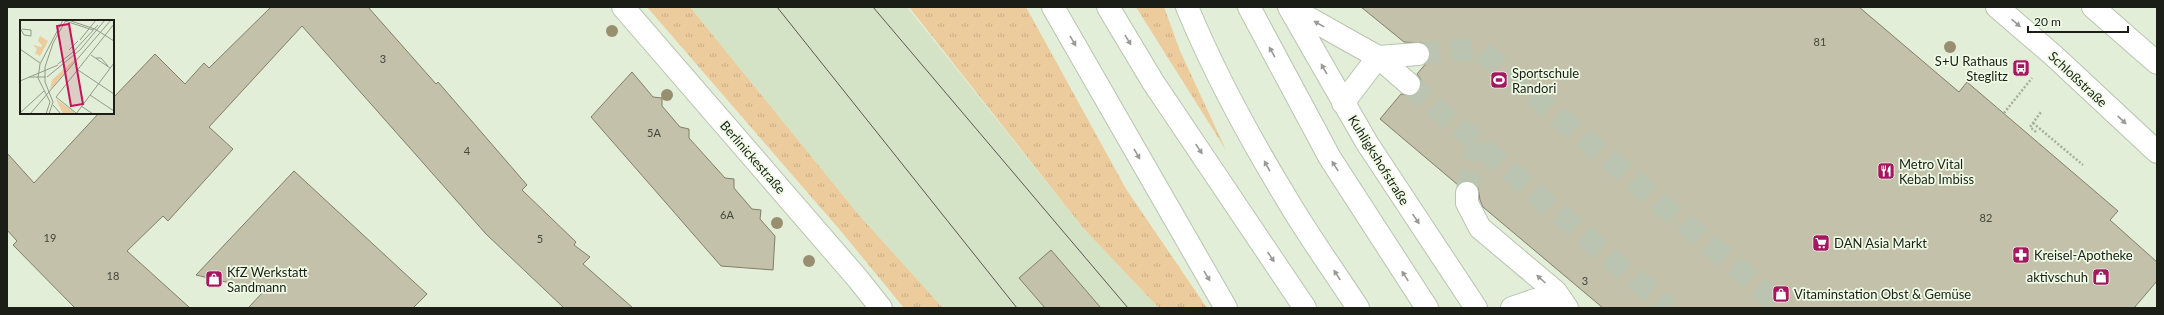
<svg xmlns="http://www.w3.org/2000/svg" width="2164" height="315" font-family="Lato,sans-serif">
  <defs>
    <pattern id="grass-tufts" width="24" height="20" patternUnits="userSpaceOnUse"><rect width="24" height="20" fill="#eccb9c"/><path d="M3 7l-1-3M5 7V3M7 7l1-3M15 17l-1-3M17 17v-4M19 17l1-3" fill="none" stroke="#caae86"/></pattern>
  </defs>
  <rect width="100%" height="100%" fill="#e2eed7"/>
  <path fill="#d4e3c6" d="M690 7H907L1084 229 1159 308H943L858 214Z"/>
  <path fill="url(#grass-tufts)" d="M647 7H690L858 214 943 308H904L840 230Z
    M909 7H1026L1126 189 1207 308H1159L1084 229Z
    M1136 7H1164L1180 51 1226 150Z"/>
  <path fill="#c3c1aa" stroke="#817f69" d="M271 7H368L436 84 438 82 527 185 522 190 576 242 574 245 590 257 583 264 633 308H564L486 234 302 26 209 127 233 149 168 221 163 216 127 251 190 308H75L13 245 17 241 7 230V153L34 183 99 113H113V98L155 54 185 84 204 63 209 68Z
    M1361 7H1859L1959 92 1967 82 2118 211 2110 220 2157 262V281L2134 308H1603L1483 207 1480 200 1478 187 1474 182 1467 181 1458 185 1380 119 1401 94 1413 96 1419 92 1421 80 1417 74 1429 60 1430 53 1428 47 1423 43 1404 42Z
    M632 72 653 97 662 98V106L680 127 689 129V138L725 178 734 179V188L752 209 761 210 760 219 775 236 773 270 721 266 591 117Z
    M294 171 427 294 413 308H248L264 291 196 275Z
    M1051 250 1101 308H1045L1019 278Z"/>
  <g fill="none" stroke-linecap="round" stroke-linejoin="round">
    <path stroke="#bac4b0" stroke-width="22" stroke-dasharray="22 11" stroke-linecap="butt" d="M1418 54 1478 48 1784 308
      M1409 84 1668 308
      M1467 193 1468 183 1475 162 1477 142"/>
    <defs>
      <path id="minor" d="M623 7 858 279 881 308
        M1289 7 1367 143 1476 308
        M1289 7 1378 57 1409 84
        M1343 103 1378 57 1418 54
        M1467 193V203L1480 228 1556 292 1567 308
        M1512 308 1535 300 1549 308"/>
      <path id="major" d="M1997 7 2053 55 2157 152
        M2093 7 2157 63"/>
      <path id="highway" d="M1053 7 1226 308
        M1108 7 1153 82 1305 308
        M1187 7C1214 72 1248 135 1285 196 1307 234 1334 271 1358 308
        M1249 7 1330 158 1427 308"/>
    </defs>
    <use href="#minor" stroke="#b9c4af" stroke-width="24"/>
    <use href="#major" stroke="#b9c4af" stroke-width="24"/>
    <use href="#highway" stroke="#b9c4af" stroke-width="24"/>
    <path stroke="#a5ae9c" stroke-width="2.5" stroke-dasharray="2 2" stroke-linecap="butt" d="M2004 113 2032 78
      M2033 123 2083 165
      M2036 132 2030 127 2041 112"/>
    <use href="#minor" stroke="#fff" stroke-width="22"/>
    <use href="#major" stroke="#fff" stroke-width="22"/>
    <use href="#highway" stroke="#fff" stroke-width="22"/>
    <path stroke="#555b4f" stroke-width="1" d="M777 7 1017 308
      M873 7 1128 308"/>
  </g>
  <g fill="#988f70">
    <circle cx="612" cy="31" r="6"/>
    <circle cx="1950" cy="47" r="6"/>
    <circle cx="667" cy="95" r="6"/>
    <circle cx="777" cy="223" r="6"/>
    <circle cx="809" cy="261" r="6"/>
  </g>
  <defs><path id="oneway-solid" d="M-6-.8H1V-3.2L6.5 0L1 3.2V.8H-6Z"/></defs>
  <g fill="#989a96">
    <use href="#oneway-solid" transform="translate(2016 23) rotate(41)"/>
    <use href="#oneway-solid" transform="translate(1319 24) rotate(-151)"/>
    <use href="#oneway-solid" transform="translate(1128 40) rotate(59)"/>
    <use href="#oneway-solid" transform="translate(1073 41) rotate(60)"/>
    <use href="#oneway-solid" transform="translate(1272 52) rotate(-119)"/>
    <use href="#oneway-solid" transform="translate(1324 69) rotate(-120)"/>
    <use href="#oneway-solid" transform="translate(2122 120) rotate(43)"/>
    <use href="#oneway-solid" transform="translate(1199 149) rotate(56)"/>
    <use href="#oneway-solid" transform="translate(1137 154) rotate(60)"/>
    <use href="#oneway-solid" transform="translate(1267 166) rotate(-119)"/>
    <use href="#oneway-solid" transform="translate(1335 166) rotate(-122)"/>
    <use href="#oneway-solid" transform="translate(1416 219) rotate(56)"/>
    <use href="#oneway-solid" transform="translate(1271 257) rotate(56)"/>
    <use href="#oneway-solid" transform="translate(1337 275) rotate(-123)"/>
    <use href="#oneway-solid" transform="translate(1207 276) rotate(59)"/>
    <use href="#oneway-solid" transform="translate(1405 276) rotate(-123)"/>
    <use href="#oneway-solid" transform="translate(1541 279) rotate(-138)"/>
  </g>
  <defs>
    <symbol id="bus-square" viewBox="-11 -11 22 22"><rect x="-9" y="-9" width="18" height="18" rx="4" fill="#a3185f" stroke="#effbe5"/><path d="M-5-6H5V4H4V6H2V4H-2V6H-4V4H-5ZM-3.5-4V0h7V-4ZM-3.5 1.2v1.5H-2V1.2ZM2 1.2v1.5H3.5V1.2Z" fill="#fff"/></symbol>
    <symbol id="stadium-square" viewBox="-11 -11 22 22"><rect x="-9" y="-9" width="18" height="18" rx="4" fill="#a3185f" stroke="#effbe5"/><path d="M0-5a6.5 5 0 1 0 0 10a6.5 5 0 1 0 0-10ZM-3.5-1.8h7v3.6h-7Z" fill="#fff"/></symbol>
    <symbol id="restaurant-square" viewBox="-11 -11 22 22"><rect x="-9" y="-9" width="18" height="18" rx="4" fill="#a3185f" stroke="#effbe5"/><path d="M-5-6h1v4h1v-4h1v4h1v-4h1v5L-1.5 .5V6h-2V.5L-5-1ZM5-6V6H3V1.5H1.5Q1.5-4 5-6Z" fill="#fff"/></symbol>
    <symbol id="supermarket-square" viewBox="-11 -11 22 22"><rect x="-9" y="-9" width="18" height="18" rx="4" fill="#a3185f" stroke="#effbe5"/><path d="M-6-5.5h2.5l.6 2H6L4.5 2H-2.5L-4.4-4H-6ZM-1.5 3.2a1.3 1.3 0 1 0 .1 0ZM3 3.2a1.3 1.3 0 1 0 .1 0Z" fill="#fff"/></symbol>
    <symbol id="pharmacy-square" viewBox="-11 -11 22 22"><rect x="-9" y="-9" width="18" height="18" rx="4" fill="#a3185f" stroke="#effbe5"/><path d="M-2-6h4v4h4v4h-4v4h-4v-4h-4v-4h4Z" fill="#fff"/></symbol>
    <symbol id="shop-square" viewBox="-11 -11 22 22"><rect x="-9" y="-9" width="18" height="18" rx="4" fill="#a3185f" stroke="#effbe5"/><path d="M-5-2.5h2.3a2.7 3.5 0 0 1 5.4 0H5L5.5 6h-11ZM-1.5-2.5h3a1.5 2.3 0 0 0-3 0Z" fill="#fff"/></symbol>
  </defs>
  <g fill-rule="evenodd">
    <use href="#bus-square" x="2011" y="58" width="20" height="20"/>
    <use href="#stadium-square" x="1489" y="70" width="20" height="20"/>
    <use href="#restaurant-square" x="1876" y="161" width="20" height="20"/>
    <use href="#supermarket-square" x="1811" y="233" width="20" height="20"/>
    <use href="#pharmacy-square" x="2011" y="245" width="20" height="20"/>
    <use href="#shop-square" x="2091" y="267" width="20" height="20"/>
    <use href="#shop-square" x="204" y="269" width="20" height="20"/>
    <use href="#shop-square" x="1771" y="284" width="20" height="20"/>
  </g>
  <g text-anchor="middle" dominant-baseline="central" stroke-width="3.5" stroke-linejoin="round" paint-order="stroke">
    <g font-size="11" fill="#44473b">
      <text x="1820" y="41">81</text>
      <text x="383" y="58">3</text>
      <text x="654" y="132">5A</text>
      <text x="467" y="150">4</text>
      <text x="727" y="214">6A</text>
      <text x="1986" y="217">82</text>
      <text x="50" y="237">19</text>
      <text x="540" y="238">5</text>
      <text x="113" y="275">18</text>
      <text x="1585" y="280">3</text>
    </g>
    <g font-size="13" fill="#1a1e16" stroke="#effbe5" text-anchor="start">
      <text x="2008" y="61" text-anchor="end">S+U Rathaus<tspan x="2008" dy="15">Steglitz</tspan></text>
      <text x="1512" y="73">Sportschule<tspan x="1512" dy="15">Randori</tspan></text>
      <text x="1899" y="164">Metro Vital<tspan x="1899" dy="15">Kebab Imbiss</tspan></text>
      <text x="1834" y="243">DAN Asia Markt</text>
      <text x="2034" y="255">Kreisel-Apotheke</text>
      <text x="227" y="272">KfZ Werkstatt<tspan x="227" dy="15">Sandmann</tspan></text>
      <text x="2088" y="277" text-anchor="end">aktivschuh</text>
      <text x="1794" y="294">Vitaminstation Obst &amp; Gemüse</text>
    </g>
    <g font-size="13" fill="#1a1e16" stroke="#effbe5">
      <text transform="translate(2078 79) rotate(43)">Schloßstraße</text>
      <text transform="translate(753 157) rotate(49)">Berlinickestraße</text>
      <text transform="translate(1379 160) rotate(58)">Kuhligkshofstraße</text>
    </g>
  </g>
  <g transform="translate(20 20)">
    <rect width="94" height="94" fill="#e2eed7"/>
    <path d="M20 16 28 21 20 36 15 33 17 29 13 25 21 27 22 25 18 21ZM58 36 53 44 30 70 32 60ZM36 79 54 92 53 94H43Z" fill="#eccb9c"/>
    <path fill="none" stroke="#929b8a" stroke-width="1" d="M48 0 75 9 94 21M45 1 73 10M0 8 4 15 11 16V10L2 9M60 20 76 0M0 29 20 43M49 30 58 21M71 35 90 48M76 38H81L88 46M38 44 53 32 78 5M58 50 94 74M9 57H26M27 57 60 30 85 0M0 61 38 45M70 75 94 91M33 85 41 94M61 86 73 94M0 93 24 71M56 93 36 77 94 4M10 94 91 0M26 94 30 82 18 58 20 44 43 0M29 94 33 82 25 62V47L33 23 46 0M56 94 94 43"/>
    <path fill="#c2185b" fill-opacity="0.15" stroke="#c2185b" stroke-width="2" d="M49 4 63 84 51 86 37 6Z"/>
    <rect width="94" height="94" fill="none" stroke="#1a1e16" stroke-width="2"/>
  </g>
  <rect width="2164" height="315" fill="none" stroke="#1a1e16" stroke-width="16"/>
  <path d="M2028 26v6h100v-6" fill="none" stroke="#1a1e16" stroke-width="2"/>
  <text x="2034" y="26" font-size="12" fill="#1a1e16" stroke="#effbe5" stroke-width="3" paint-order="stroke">20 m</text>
</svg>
